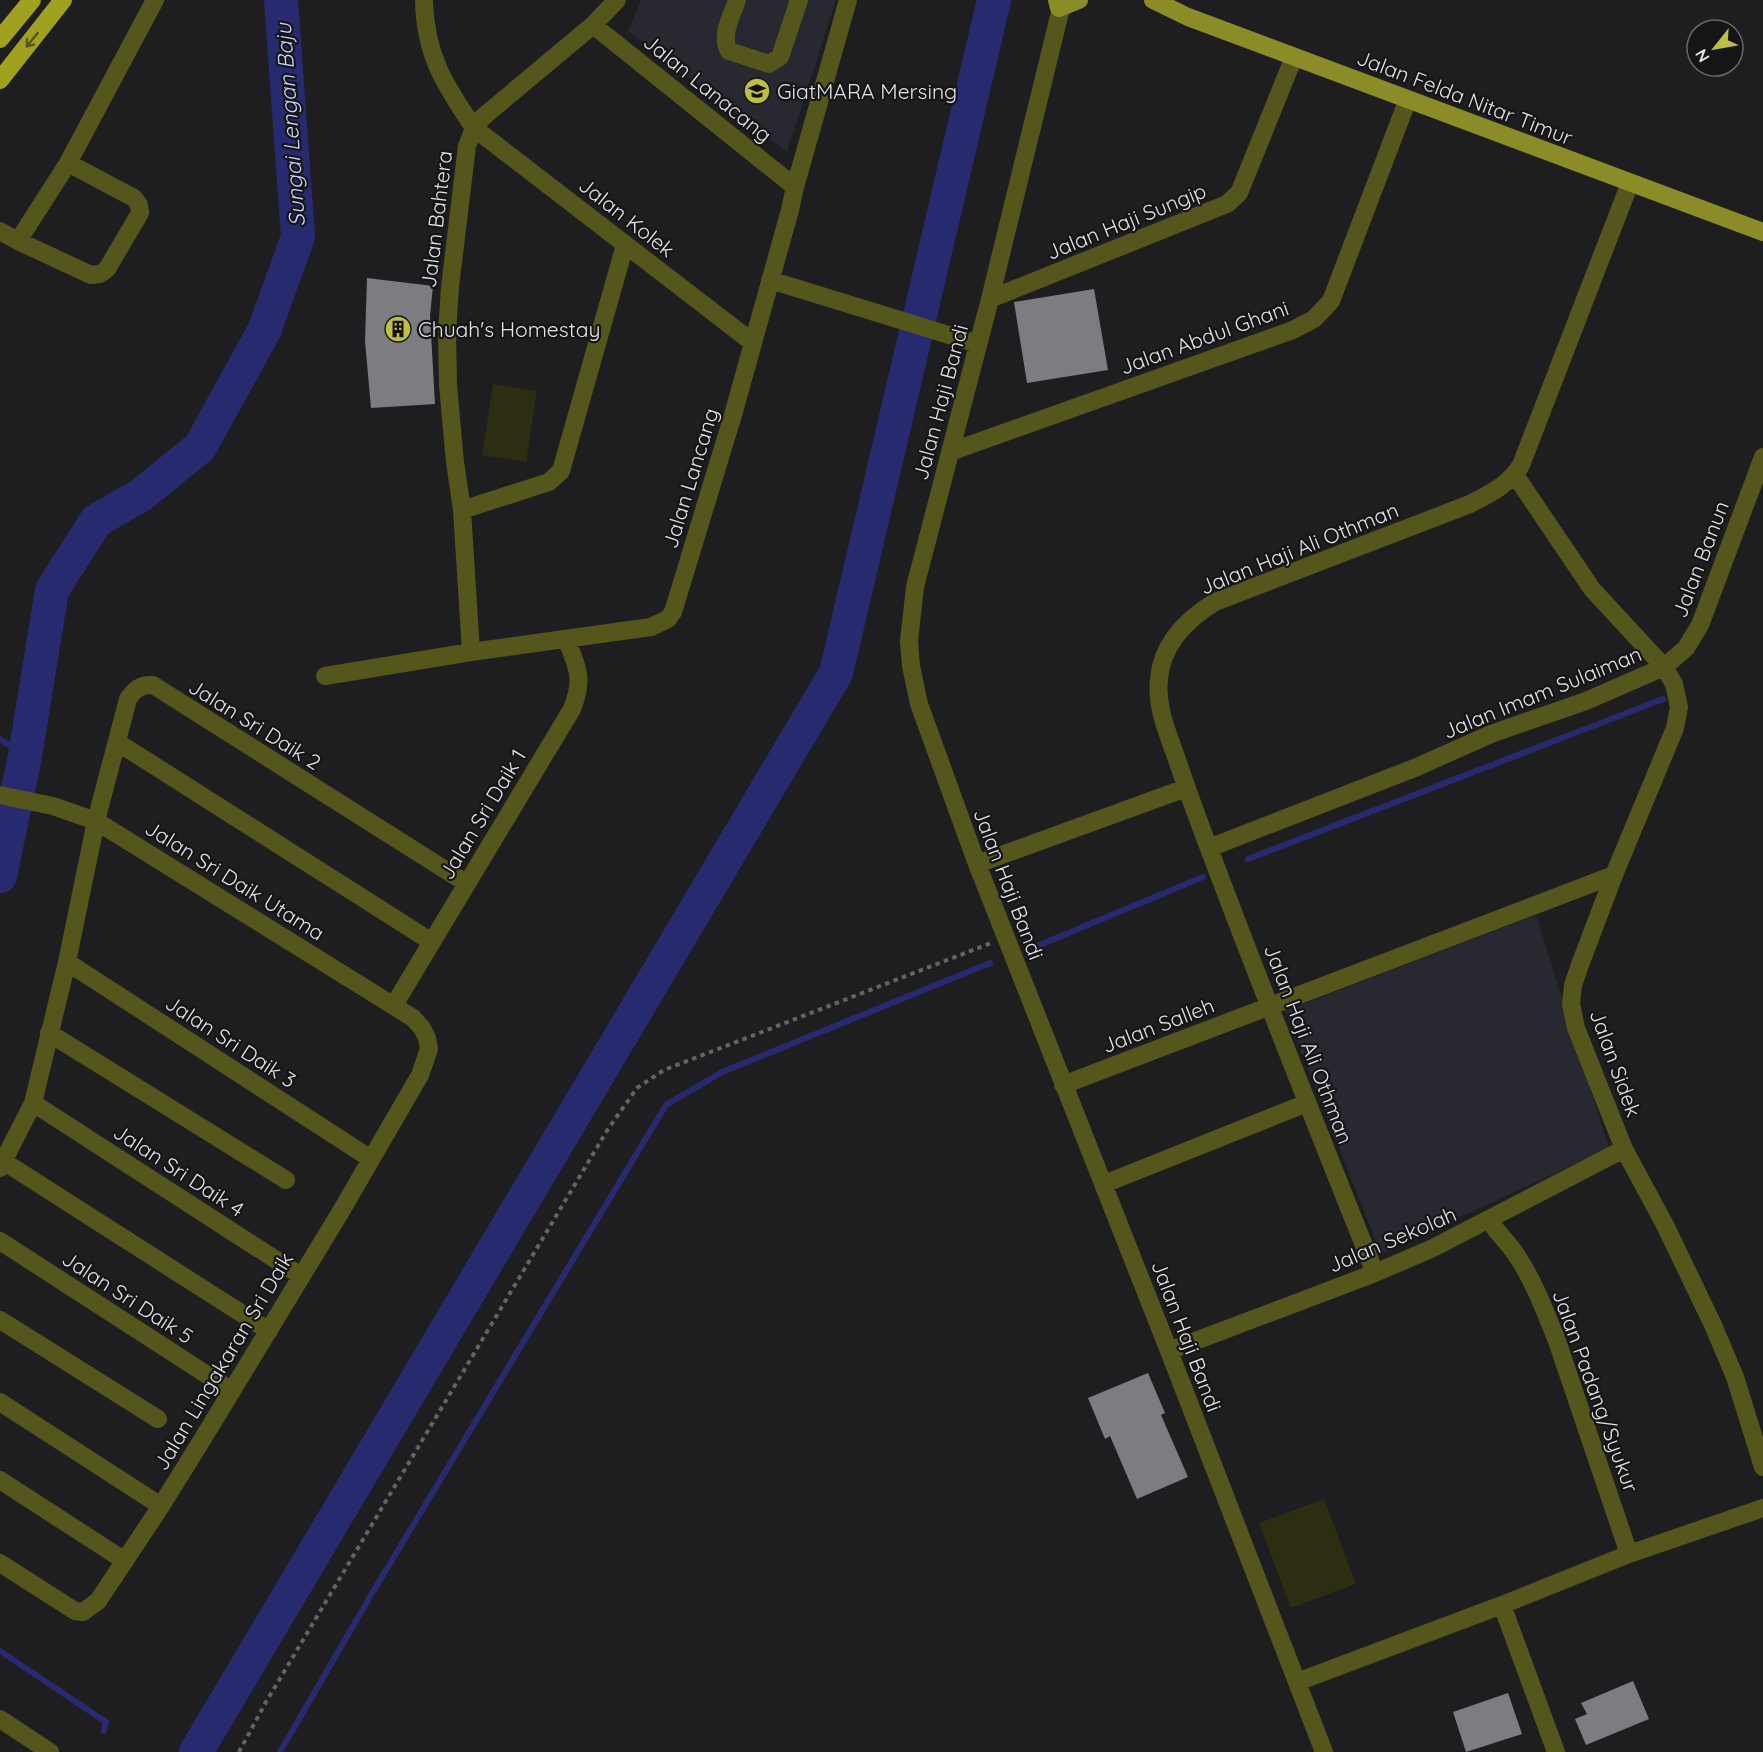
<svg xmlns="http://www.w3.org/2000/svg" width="1763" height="1752" font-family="Quicksand,sans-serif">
  <rect width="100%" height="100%" fill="#1e1e21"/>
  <path fill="#272830" d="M641 0H836L787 152 628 31Z
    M1536 915 1609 1148 1381 1254 1285 1011Z"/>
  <path fill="#2c2d11" d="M493 384 537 391 526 462 482 455Z
    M1324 1499 1356 1584 1291 1608 1259 1523Z"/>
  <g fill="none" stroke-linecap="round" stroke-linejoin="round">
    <path stroke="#272a6e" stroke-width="6" d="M0 739 25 756
      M1248 859 1663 699
      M1037 946 1203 877
      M0 1651 106 1722 104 1731
      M280 1752 371 1595 666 1105 722 1072 990 963"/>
    <path stroke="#272a6e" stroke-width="34" d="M0 876 25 756 52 590 96 521 141 495 200 447 264 331 298 237 281 0
      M196 1752 836 673 994 0"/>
  </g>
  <path fill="#7d7d81" d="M367 278 433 286 430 316 435 404 371 408 365 341Z
    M1094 289 1108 370 1027 383 1014 302Z
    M1148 1373 1165 1413 1161 1415 1188 1477 1137 1499 1110 1436 1105 1439 1088 1398Z
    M1633 1681 1649 1719 1586 1745 1575 1719 1587 1714 1581 1703Z
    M1508 1693 1522 1734 1466 1752 1453 1712Z"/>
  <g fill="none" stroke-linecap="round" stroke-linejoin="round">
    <path stroke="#646467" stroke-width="4" stroke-dasharray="4.5 4.5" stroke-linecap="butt" d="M239 1752 266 1702 608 1129 637 1088 664 1070 991 943"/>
    <path stroke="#55561b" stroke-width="18" d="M424 0C425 54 444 84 474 128L752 342
      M737 0C732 16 720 35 729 51L769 64 780 57 799 0
      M1063 0 990 299 915 587 909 641 911 666 919 704 977 864 1169 1351 1324 1752
      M593 25 795 187
      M0 231 18 241 91 275 100 274 107 269 140 213 139 205 134 198 68 163
      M18 241 68 163 155 0
      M770 280 978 344
      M990 299 1227 204 1239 193 1294 57
      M950 452 1293 330 1314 319 1331 301 1408 99
      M1515 475 1592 589 1664 667 1674 684 1679 707 1675 728 1614 875 1581 962 1573 985 1571 1004 1576 1028 1624 1149 1665 1225 1713 1325 1735 1377 1763 1467
      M462 510 549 482 561 471 625 245
      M471 652 462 510 455 462 448 385 447 333 450 287 467 146 474 128 483 117 593 25 617 0
      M325 676 471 652 651 627 668 619 673 612 733 415 790 210 795 187 848 0
      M117 742 432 942
      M0 795 53 806 96 821 413 1018 422 1028 427 1038 429 1049 420 1075 340 1213 202 1440 161 1506 98 1601 83 1612 75 1611 0 1563
      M1209 848 1417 767 1491 734 1586 701 1664 667 1686 648 1700 625 1763 457
      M977 864 1186 788
      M67 962 371 1159
      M394 1005 572 709C584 679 578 668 566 639
      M49 1033 286 1180
      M1063 1085 1614 875
      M33 1103 301 1276
      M3 1161 269 1331
      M0 1168 33 1103 67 962 96 821 128 699C135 689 141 684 153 685L466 883
      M1104 1184 1307 1103
      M1489 1220C1497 1233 1507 1241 1515 1253 1533 1279 1545 1311 1557 1341L1629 1554
      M0 1241 232 1391
      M1375 1273C1319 1133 1263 992 1210 851 1198 820 1187 789 1176 757 1167 731 1156 707 1159 679 1162 643 1187 619 1215 602L1470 504C1489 494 1509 485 1521 465L1630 183
      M0 1320 158 1419
      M1169 1351 1375 1273 1433 1248 1624 1149
      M0 1402 161 1506
      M0 1480 125 1561
      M1502 1605 1556 1752
      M1297 1682 1502 1605 1629 1554 1763 1508
      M0 1719 50 1752"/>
    <path stroke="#8b8c27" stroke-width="18" d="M1057 0 1059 8 1079 0
      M1153 0 1188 17 1763 232"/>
    <path stroke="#a0a11f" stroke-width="18" d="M0 39 32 0
      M0 80 63 0"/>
  </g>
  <defs><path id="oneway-shaft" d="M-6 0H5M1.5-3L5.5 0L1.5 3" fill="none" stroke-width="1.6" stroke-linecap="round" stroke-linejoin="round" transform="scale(1.5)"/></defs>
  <use stroke="#54541b" href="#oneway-shaft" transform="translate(32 40) rotate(129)"/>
  <defs>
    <symbol id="university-disc" viewBox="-11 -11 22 22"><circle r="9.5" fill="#bebf42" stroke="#151517"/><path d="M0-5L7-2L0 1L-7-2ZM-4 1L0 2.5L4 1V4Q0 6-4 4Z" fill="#111"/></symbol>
    <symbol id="building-disc" viewBox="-11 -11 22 22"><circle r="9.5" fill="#bebf42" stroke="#151517"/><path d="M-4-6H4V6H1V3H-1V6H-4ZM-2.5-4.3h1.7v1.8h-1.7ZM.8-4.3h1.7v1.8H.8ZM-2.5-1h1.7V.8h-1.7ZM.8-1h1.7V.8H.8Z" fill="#111"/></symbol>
  </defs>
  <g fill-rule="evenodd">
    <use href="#university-disc" x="742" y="76" width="30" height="30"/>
    <use href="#building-disc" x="383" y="314" width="30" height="30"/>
  </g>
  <g text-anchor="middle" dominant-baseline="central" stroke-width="4.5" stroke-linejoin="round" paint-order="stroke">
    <g font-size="21" fill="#e3e3e5" stroke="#151517">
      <text transform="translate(708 88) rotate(39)">Jalan Lanacang</text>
      <text transform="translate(1465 97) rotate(21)">Jalan Felda Nitar Timur</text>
      <text transform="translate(627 217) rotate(38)">Jalan Kolek</text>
      <text transform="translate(436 219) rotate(-83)">Jalan Bahtera</text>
      <text transform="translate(1126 221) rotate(-22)">Jalan Haji Sungip</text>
      <text transform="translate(1204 337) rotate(-20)">Jalan Abdul Ghani</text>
      <text transform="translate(940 402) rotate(-75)">Jalan Haji Bandi</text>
      <text transform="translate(690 478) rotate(-73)">Jalan Lancang</text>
      <text transform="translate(1299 548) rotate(-22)">Jalan Haji Ali Othman</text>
      <text transform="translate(1700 559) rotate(-69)">Jalan Banun</text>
      <text transform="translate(1542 692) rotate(-22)">Jalan Imam Sulaiman</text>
      <text transform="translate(255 724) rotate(32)">Jalan Sri Daik 2</text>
      <text transform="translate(482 814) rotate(-59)">Jalan Sri Daik 1</text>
      <text transform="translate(235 880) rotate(32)">Jalan Sri Daik Utama</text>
      <text transform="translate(1009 884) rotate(69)">Jalan Haji Bandi</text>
      <text transform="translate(1158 1025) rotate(-21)">Jalan Salleh</text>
      <text transform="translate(231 1041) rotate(33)">Jalan Sri Daik 3</text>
      <text transform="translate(1309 1044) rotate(69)">Jalan Haji Ali Othman</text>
      <text transform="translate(1616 1063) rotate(70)">Jalan Sidek</text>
      <text transform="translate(179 1170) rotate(33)">Jalan Sri Daik 4</text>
      <text transform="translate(1392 1239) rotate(-23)">Jalan Sekolah</text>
      <text transform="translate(128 1297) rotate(33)">Jalan Sri Daik 5</text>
      <text transform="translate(1187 1336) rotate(69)">Jalan Haji Bandi</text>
      <text transform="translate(223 1361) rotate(-59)">Jalan Lingakaran Sri Daik</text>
      <text transform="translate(1596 1391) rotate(70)">Jalan Padang/Syukur</text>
    </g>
    <g font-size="21" fill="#e3e3e5" stroke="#151517" text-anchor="start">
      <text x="777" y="91">GiatMARA Mersing</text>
      <text x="418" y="329">Chuah's Homestay</text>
    </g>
    <g font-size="22" font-style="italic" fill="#cbd3fd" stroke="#151517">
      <text transform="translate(290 125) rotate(-94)">Sungai Lengan Baju</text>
    </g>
  </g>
  <g transform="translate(1715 48) rotate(239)"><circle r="28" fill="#151517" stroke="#676769" stroke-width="1.5"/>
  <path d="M0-4.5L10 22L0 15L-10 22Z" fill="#bebf42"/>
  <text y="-9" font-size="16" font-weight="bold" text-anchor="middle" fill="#e3e3e5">N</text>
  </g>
</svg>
